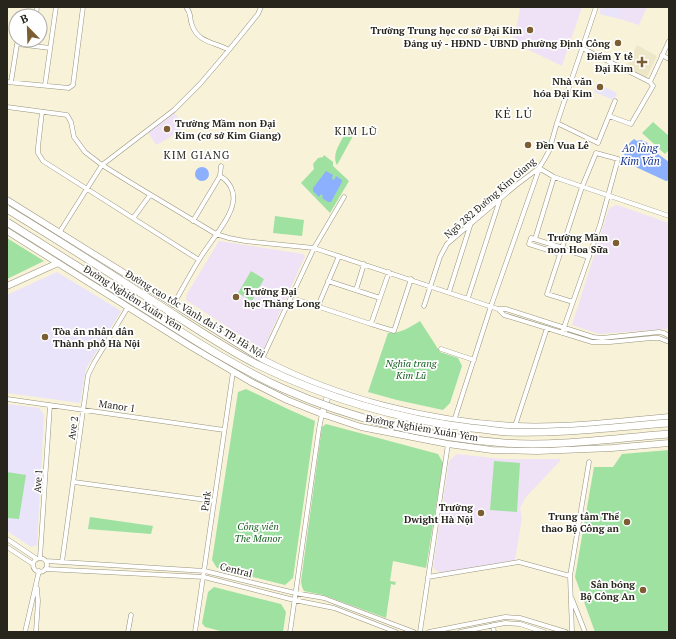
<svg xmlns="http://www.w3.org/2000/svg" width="676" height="639" font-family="'PT Serif',serif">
  <rect width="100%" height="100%" fill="#f8f2d9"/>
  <path fill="#e9e4fa" d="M601 7H622L620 19 599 14Z
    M596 83 617 93 614 100 594 92Z
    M57 272 121 311 86 369 80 403 7 393V295Z
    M7 404 39 408 44 415 37 545 31 547 7 531Z"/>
  <path fill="#eee7c7" d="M637 45 657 56 646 79 626 68Z"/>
  <path fill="#efe2f6" d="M520 7H582L562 66 512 42 518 21Z
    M622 7H647L639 25 620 19Z
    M174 113 185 126 169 138 156 145 148 132Z
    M617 205 669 223V323L667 329 599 334 572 325 609 208Z
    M219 241 303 254 305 256 263 350 186 300 187 294Z
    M457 454 502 459H560V461L526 497 520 508 522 518 515 560 441 573 433 568 449 461Z"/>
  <path fill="#9fe1a1" d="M653 122 669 136V150L665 154 642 133Z
    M346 132 353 136 337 165C331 154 341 142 346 132Z
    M324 155 333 162V166L349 181 330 213 301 183 314 169 313 164 318 158 323 157Z
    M275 216 304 220 302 236 273 233Z
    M7 238 44 261 7 279Z
    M251 271 264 279 252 301 238 293Z
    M420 321 440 352 458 358 462 366 450 403 443 410 397 400 368 392 388 333C400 334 410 327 420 321Z
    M246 389 290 410 315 421 293 578 285 585 217 568 212 560 238 392Z
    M326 424 438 454 443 463 426 568 393 561 390 581 396 582 395 585 391 584 386 618 323 595 304 591 302 587 301 581 322 427Z
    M669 450V632H595L575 577 594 467H613L622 454Z
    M494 461 520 463 517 512 490 510Z
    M7 472 26 475 19 519 7 518Z
    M90 517 153 526 151 534 88 529Z
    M214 587 281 604 286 612 283 632H224L205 627 202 623 208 592Z"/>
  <path fill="#8db0fe" d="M634 139 637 141 641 140 646 142 658 154 669 162V180L666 181 625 162C622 154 627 144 634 139Z
    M195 174a7 7 0 1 1 14 0a7 7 0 1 1-14 0Z
    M326 171 333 175 332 179 334 180 336 176 342 180V182L331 202H328L322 198 323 196 321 194 319 197 313 191V188Z"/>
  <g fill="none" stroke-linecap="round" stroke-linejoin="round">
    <defs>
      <path id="minor" d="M186 7C192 14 189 17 192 25 198 43 215 42 229 50
        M36 16 37 7
        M582 48 650 82
        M662 55 669 59
        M7 82 69 88 73 85 83 7
        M11 82 17 44 50 48
        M45 85 56 7
        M7 107 67 115 71 122 74 137 85 152 102 165 136 186 216 234 229 238 245 241 314 248 498 309H506L593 337 602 338 659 332 664 333 669 336
        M42 112 38 147V153L43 161 199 260
        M609 116 631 124 653 86 650 82 669 41
        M557 123 598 143 615 101
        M539 168 554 177 669 216
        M220 176 221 166
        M134 217 150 195
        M59 233 102 165 174 110 200 84 229 50 258 14 261 7
        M535 239 554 177
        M562 249 589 257
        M560 254 529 244 531 238 563 248
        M328 281 380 298
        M356 290 364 264
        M449 292 470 226
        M468 298 500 199
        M298 300 371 324 389 272
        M173 305C182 290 190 274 199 260 208 244 231 219 233 202 235 191 229 181 220 176L193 221
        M318 306 339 256
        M424 306 440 257 447 244 515 186 539 168 544 160 549 151 557 123 596 7
        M498 309 504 315 592 342H610L652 338H659L669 342
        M371 324 394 331 411 279
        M562 333 600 225 618 159 596 153 582 187 547 294 573 302
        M441 349 474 360
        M262 359 314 248 344 197
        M7 399 224 430
        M454 421 491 306 539 169
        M515 426 547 328
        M74 482 214 501
        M7 539 37 559
        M7 547 33 564
        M40 558 50 405
        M33 565a7 7 0 1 1 14 0a7 7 0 1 1-14 0Z
        M46 561 205 571 295 593 324 598 414 632
        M62 562 88 375 94 363 128 307
        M45 569 204 577 294 600 334 608 396 632
        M428 577 519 562 570 576
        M572 599 585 632
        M493 625 494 632
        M25 632 39 571
        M36 632 38 601 37 588
        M128 632 131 615
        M195 632 233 372
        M290 632 319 429 322 414
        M420 632 448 444
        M429 632 505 617 520 618 566 632
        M460 632 505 623 520 624 544 632
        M572 632 570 576 589 462"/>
      <path id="primary" d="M7 200 262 359C339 399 428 422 515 426 566 428 618 422 669 417
        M7 231 190 346 251 382 287 400 322 414 361 427 448 444 492 450 537 451 612 448 669 443
        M322 414 330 390"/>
      <path id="trunk" d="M7 286 58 263"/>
    </defs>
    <use href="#minor" stroke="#98937c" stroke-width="5"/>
    <use href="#primary" stroke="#98937c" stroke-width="7"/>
    <use href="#trunk" stroke="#98937c" stroke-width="7"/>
    <use href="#minor" stroke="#fff" stroke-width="4"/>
    <use href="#primary" stroke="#fff" stroke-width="6"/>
    <use href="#trunk" stroke="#fff" stroke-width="6"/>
    <defs>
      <path id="motorway-bridge" d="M7 209C56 239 105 270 153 301 188 323 222 347 258 365 326 398 396 419 471 428 483 429 495 431 507 432 561 434 615 427 669 423
        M7 222C55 252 102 282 150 312 194 340 237 368 284 389 354 420 428 437 504 443 558 447 615 438 669 434"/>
    </defs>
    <use href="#motorway-bridge" stroke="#98937c" stroke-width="8" stroke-linecap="butt"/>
    <use href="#motorway-bridge" stroke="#fff" stroke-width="7"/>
  </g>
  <g fill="#7c5e32" stroke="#fff" stroke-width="1.5">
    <circle cx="530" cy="30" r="4"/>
    <circle cx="618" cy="43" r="4"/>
    <path d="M640 56h4v4h4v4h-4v4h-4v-4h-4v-4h4z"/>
    <circle cx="600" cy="87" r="4"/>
    <circle cx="167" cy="129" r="4"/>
    <circle cx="528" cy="145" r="4"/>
    <circle cx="616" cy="243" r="4"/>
    <circle cx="236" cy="297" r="4"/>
    <circle cx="45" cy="337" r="4"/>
    <circle cx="481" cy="513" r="4"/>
    <circle cx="627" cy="522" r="4"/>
    <circle cx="643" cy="590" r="4"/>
  </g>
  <g text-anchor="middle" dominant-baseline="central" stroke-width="3.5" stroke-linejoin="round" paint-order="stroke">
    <g font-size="10" font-weight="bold" fill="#27251c" stroke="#fff" text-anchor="end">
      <text x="522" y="30">Trường Trung học cơ sở Đại Kim</text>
      <text x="610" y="43">Đảng uỷ - HĐND - UBND phường Định Công</text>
      <text x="633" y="56">Điểm Y tế<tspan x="633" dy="12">Đại Kim</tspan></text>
      <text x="592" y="81">Nhà văn<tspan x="592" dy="12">hóa Đại Kim</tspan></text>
      <text x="175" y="123" text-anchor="start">Trường Mầm non Đại<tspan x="175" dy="12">Kim (cơ sở Kim Giang)</tspan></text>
      <text x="536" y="145" text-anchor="start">Đền Vua Lê</text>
      <text x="608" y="237">Trường Mầm<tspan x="608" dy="12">non Hoa Sữa</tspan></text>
      <text x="244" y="291" text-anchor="start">Trường Đại<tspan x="244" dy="12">học Thăng Long</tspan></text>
      <text x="53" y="331" text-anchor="start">Tòa án nhân dân<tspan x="53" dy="12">Thành phố Hà Nội</tspan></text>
      <text x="473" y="507">Trường<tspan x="473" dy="12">Dwight Hà Nội</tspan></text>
      <text x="619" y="516">Trung tâm Thể<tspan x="619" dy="12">thao Bộ Công an</tspan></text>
      <text x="635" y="584">Sân bóng<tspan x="635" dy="12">Bộ Công An</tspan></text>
    </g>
    <g font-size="10" fill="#27251c" stroke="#fff">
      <text transform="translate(490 198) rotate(-41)">Ngõ 282 Đường Kim Giang</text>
      <text transform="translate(133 298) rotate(32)">Đường Nghiêm Xuân Yêm</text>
      <text transform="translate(195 314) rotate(31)">Đường cao tốc Vành đai 3 TP. Hà Nội</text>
      <text transform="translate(117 406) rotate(8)">Manor 1</text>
      <text transform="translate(73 428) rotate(-82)">Ave 2</text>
      <text transform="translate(422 428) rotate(10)">Đường Nghiêm Xuân Yêm</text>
      <text transform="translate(38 481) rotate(-86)">Ave 1</text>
      <text transform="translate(206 501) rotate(-82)">Park</text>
      <text transform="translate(236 570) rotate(14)">Central</text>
    </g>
    <g font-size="10" font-style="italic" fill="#125c1d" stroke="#fff">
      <text x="411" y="363">Nghĩa trang<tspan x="411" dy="12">Kim Lũ</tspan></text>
      <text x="258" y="526">Công viên<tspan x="258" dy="12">The Manor</tspan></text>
    </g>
    <g font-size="11" letter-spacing="1" fill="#27251c" stroke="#fff">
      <text x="356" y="131">KIM LŨ</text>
      <text x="197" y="155">KIM GIANG</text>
    </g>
    <g font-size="11" font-style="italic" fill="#15338a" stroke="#fff">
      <text x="640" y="148">Ao làng<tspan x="640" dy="13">Kim Văn</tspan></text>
    </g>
    <g font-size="12" letter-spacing="1" fill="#27251c" stroke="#fff">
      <text x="514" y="113">KẺ LỦ</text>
    </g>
  </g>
  <rect width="676" height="639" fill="none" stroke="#27251c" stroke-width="16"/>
  <g transform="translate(28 28) rotate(337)"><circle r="19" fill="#ffffff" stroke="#a9a8a4"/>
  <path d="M0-3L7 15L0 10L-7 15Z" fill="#7c5e32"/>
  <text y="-6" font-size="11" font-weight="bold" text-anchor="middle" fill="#27251c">B</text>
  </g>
</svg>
